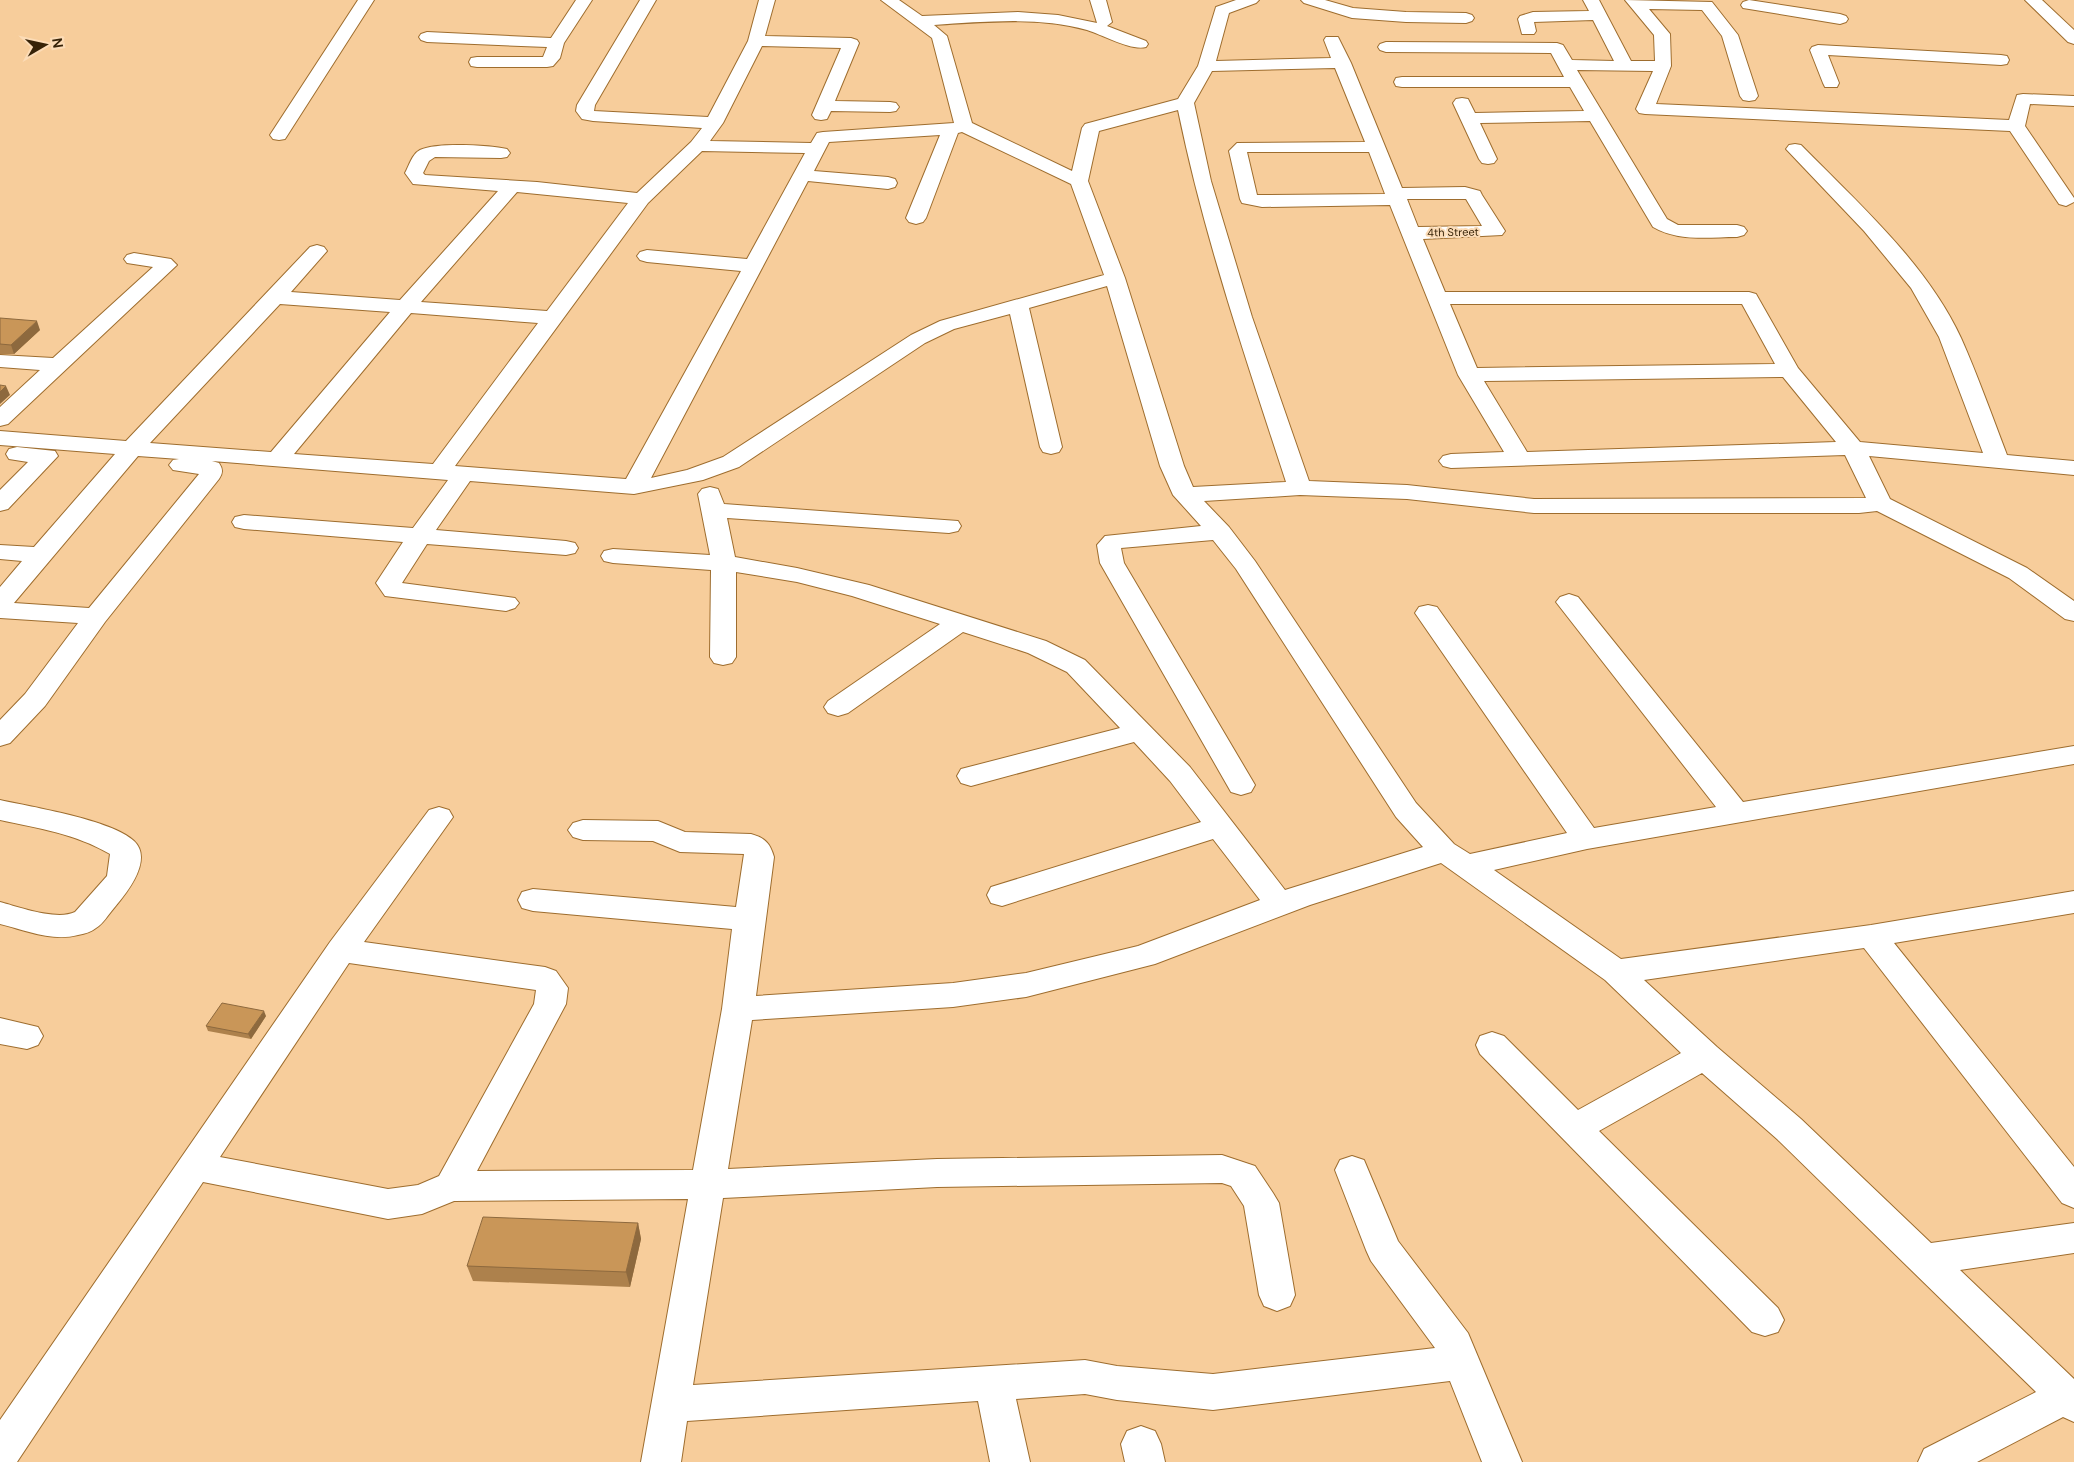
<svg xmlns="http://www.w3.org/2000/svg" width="2074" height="1462" font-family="'DM Sans',sans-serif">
  <rect width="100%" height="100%" fill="#f7cd9b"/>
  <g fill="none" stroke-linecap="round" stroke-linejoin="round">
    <defs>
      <path id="minor" d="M358 0H374L285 139 279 140 273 139 270 135Z
        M576 0H592L564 43 560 58 553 66 547 67H477L471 66 469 62 471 58 477 57H543L547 47 427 42 421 40 419 37 421 34 427 32 551 38Z
        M640 0H656L595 105 594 111 708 117 748 41 759 0H775L765 36 851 38 857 40 859 43 835 101 890 102 896 103 899 107 896 111 890 112 831 111 827 119 821 120 815 119 812 115 841 48 762 46 723 123 710 141 811 143 817 133 823 132 954 123 932 38 881 0H899L922 16 1018 12 1058 15 1097 23 1090 0H1106L1112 22 1107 26 1146 41 1148 44 1146 47C1131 51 1103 35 1087 30 1039 16 984 22 934 25L947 36 972 123 1072 171 1082 128 1085 124 1178 99 1198 66 1216 7 1236 0H1259L1256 3 1229 13 1216 61 1331 58 1324 40 1326 37H1338L1351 63 1402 188 1465 187 1480 191 1482 195 1505 231 1502 235 1423 239 1445 292H1749L1756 294 1798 368 1860 442 1983 453 1939 337 1911 288 1864 231 1786 149 1789 145 1795 144 1801 145C1858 203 1927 264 1961 338 1978 376 1992 416 2007 455L2074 461V475L1869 456 1890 499 2027 568 2074 601V621L2065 619 2009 578 1877 511 1859 513H1534L1407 499 1300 495 1204 501 1229 527 1255 561 1416 803 1454 844 1470 854 1567 833 1415 613 1419 607 1428 605 1437 607 1594 828 1716 807 1556 602 1560 597 1569 594 1578 597 1743 802 2074 746V764L1587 849 1494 870 1621 959 1871 925 2074 891V913L1894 943 2074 1167V1208L2062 1203 1864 948 1644 980 1717 1047 1801 1119 1931 1243 2074 1223V1253L1960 1270 2074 1379V1422L2063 1417 1977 1462H1918L1924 1449 2036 1392 1777 1139 1702 1073 1599 1131 1778 1308 1784 1320 1778 1332 1765 1336 1752 1332 1480 1054 1476 1045 1480 1036 1492 1032 1504 1036 1578 1110 1681 1053 1605 980 1441 863 1310 905 1155 964 1026 997 953 1007 752 1020 728 1169 937 1159 1222 1155 1255 1166 1273 1193 1279 1203 1295 1295 1290 1306 1277 1311 1264 1306 1259 1295 1244 1206 1231 1186 1222 1183 937 1187 723 1198 693 1385 1085 1360 1117 1366 1213 1374 1435 1348 1371 1261 1366 1250 1335 1170 1340 1160 1352 1156 1364 1160 1398 1241 1468 1333 1522 1462H1482L1450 1381 1213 1410 1117 1400 1085 1394 1016 1399 1030 1462H990L978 1401 687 1421 681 1462H641L688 1199 454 1201 422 1214 388 1219 203 1182 17 1462H0V1420L330 942 429 810 439 807 449 810 453 817 364 942 545 967 556 971 568 988 566 1004 477 1171 693 1170 722 1009 732 929 533 911 522 908 518 900 522 892 533 889 736 907 744 854 680 852 653 841 583 840 573 837 568 830 573 823 583 820 658 821 685 832 751 834C765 838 770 843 774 857L756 996 953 983 1026 973 1138 946 1260 900 1213 839 1002 906 991 903 987 895 991 887 1201 822 1170 781 1134 742 971 786 961 783 957 776 961 769 1120 728 1067 672 1028 653 963 632 848 713 838 716 828 713 824 707 828 701 940 624 852 596 797 582 736 572V657L732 663 723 665 714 663 710 657 711 570 613 563 604 561 601 556 604 551 613 549 710 555 698 494 702 489 710 487 718 489 724 504 958 521 961 526 958 531 949 533 727 518 735 557 797 568 869 585 1046 641 1085 660 1190 767 1285 890 1423 847 1396 817 1236 569 1213 540 1121 548 1124 563 1255 785 1251 792 1241 795 1231 792 1227 785 1100 563 1097 545 1105 536 1201 526 1173 495 1160 466 1107 286 1029 308 1062 447 1059 452 1051 454 1043 452 1040 447 1010 314 954 329 925 343 739 467 703 480 634 494 470 481 436 530 566 541 575 543 578 548 575 553 566 555 427 544 402 583 515 598 519 603 515 608 506 611 385 596 376 583 403 542 244 529 235 527 232 522 235 517 244 515 413 528 448 480 212 461 219 463C223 469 223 473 219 479L105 622 45 706 10 743 0 746V720L25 694 78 623 0 618V587L22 561 0 559V545L34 547 115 454 0 445V431L126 441 310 247 317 245 324 247 327 251 291 292 400 300 498 191 413 184 405 173C409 166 412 154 420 150 436 142 490 145 507 149L510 153 507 157 501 158 435 157 429 161 423 173 425 175 537 182 637 193 691 142 702 128 593 121 582 119 576 111 577 105ZM1335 68 1365 142 1237 143 1229 151 1240 199 1242 203 1262 207 1390 205 1458 375 1504 452 1451 454 1443 456 1439 461 1443 466 1451 468 1845 455 1866 498 1534 499 1407 485 1309 481 1252 317 1211 181 1194 103 1212 71ZM1178 110C1204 237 1246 359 1286 482L1193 487 1184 466 1125 278 1088 181 1099 131ZM962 132 1071 184 1104 275 940 321 911 335 723 457 687 470 651 478 808 181 888 189 895 187 897 183 895 179 888 177 814 171 829 142 940 135 906 218 909 222 916 224 923 222 926 218 958 133ZM702 151 805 153 747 259 647 250 640 252 637 256 640 260 647 262 741 271 626 479 455 466 648 203ZM1247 152H1369L1385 194 1257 195ZM517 192 628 203 547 311 421 302ZM1407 199H1466L1482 226 1418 227ZM280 304 390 312 271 452 150 443ZM1450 304H1742L1775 364 1477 368ZM411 313 538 323 433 464 294 454ZM1783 377 1836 442 1527 452 1484 381ZM138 456 179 459 173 460 169 465 173 470 199 474 89 608 14 603ZM349 963 536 990 534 1004 439 1176 418 1185 388 1189 220 1157Z
        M1301 0H1325L1353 8 1406 12 1466 13 1472 15 1474 18 1472 21 1466 23 1406 22 1352 18 1304 3Z
        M1583 0H1599L1631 61H1655L1654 35 1625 0 1712 2 1738 35 1758 96 1755 100 1749 101 1743 100 1740 96 1722 36 1702 10 1649 9 1670 34 1671 66 1656 104 2009 120 2017 95 2023 94 2074 96V106L2030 104 2025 126 2074 198V202L2066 206 2059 204 2010 131 1645 114 1639 113 1636 109 1653 71 1577 70 1667 219 1678 225H1737L1744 227 1747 231 1744 235 1737 237C1709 237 1678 242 1653 227L1590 121 1480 123 1497 159 1494 163 1488 164 1482 163 1479 159 1453 103 1456 99 1462 98 1468 99 1475 113 1584 111 1570 87H1402L1396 86 1394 82 1396 78 1402 77H1564L1551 53 1386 52 1380 50 1378 47 1380 44 1386 42 1557 43 1563 45 1572 60 1614 61 1593 20 1534 22 1536 31 1534 34H1522L1518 19 1520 16 1533 12 1589 11Z
        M1749 0 1840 14 1846 16 1848 19 1846 22 1840 24 1743 8 1741 5 1743 2Z
        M2025 0H2042L2074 30V44L2068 42Z
        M1818 45 2001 55 2007 56 2009 60 2007 64 2001 65 1828 55 1839 83 1837 87H1825L1823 83 1810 50 1812 47Z
        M134 253 171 259 177 265 8 424 0 426V407L40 370 0 367V355L53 358 153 267 127 263 124 259 127 255Z
        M17 447 55 451 58 456 8 509 0 511V490L28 462 9 459 6 454 9 449Z
        M0 800C32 807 112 820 134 841 154 860 126 894 114 908 108 915 103 924 96 928 91 932 84 934 78 935 52 942 25 930 0 924V902C19 907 57 921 75 912L107 876 110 854C76 834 38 828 0 820Z
        M0 1018 38 1027 43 1036 38 1045 27 1049 0 1044Z
        M1141 1426 1155 1431 1161 1444 1165 1462H1125L1121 1444 1127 1431Z"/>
    </defs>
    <use href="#minor" stroke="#9e6d2e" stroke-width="2"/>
    <use href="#minor" fill="#fff" fill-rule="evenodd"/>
  </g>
  <path fill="#ad814c" d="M0 318 40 330 14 354H0Z
    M266 1016 251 1039 208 1031 206 1026Z
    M638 1223 641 1239 630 1287 473 1281 467 1266Z"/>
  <path fill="#8d693e" d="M37 321 40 330 14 354 11 345Z
    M6 386 10 395 0 404V392Z
    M264 1011 266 1016 251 1039 248 1034Z
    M638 1223 641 1239 630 1287 626 1272Z"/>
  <path fill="#c99658" stroke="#8d693e" d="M0 318 37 321 11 345 0 344Z
    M0 385 6 386 0 392Z
    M222 1003 264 1011 248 1034 206 1026Z
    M483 1217 638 1223 626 1272 467 1266Z"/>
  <g text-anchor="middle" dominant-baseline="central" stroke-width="4" stroke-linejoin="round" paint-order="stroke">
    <g font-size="11" fill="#372308" stroke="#fcdcb7">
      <text transform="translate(1453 232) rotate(-1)">4th Street</text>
    </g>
  </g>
  <g transform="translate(45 45) rotate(81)" stroke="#fcdcb7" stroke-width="4" paint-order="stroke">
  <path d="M0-4L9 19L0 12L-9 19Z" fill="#372308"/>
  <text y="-8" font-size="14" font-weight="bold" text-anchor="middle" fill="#372308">N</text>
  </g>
</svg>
